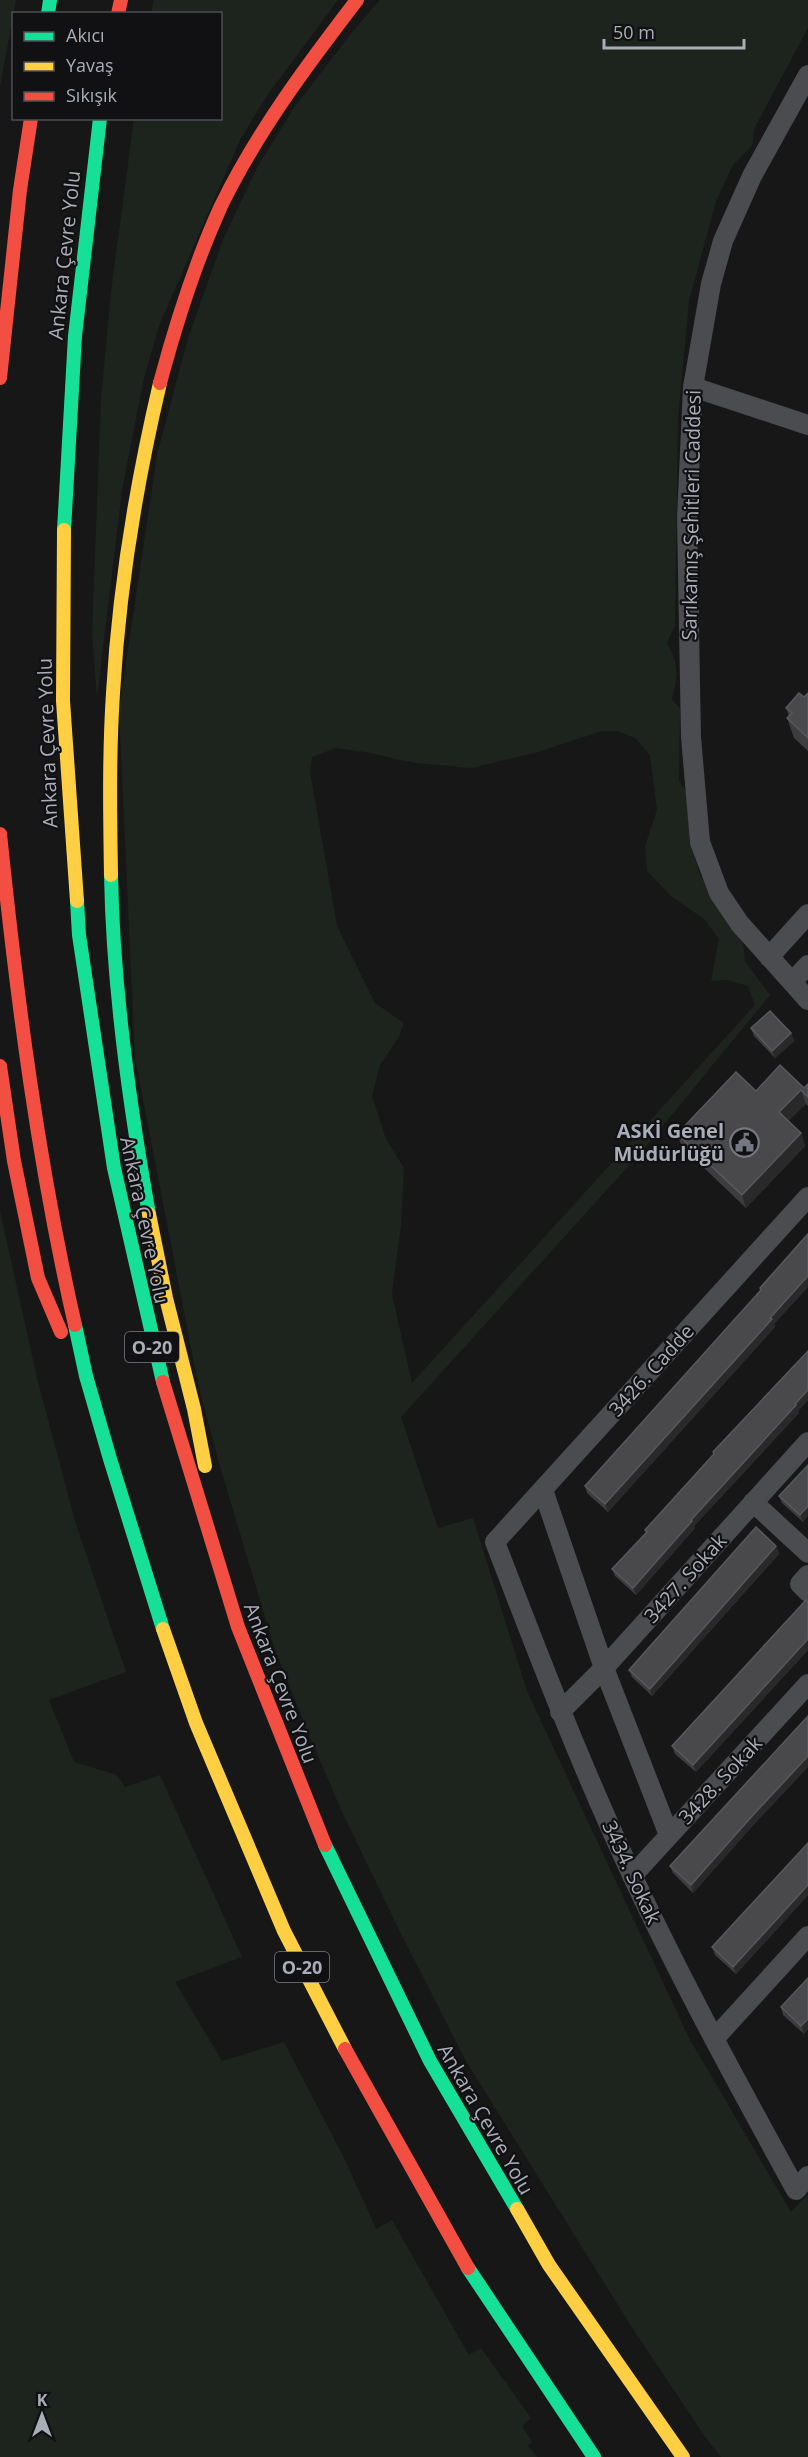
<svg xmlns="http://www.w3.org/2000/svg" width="808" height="2457" font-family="'Open Sans',sans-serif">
  <rect width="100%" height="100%" fill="#171717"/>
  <path fill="#1d241e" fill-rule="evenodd" d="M0 0H16L0 87Z
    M154 0H338L266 97 240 140 159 326 144 378 122 490 97 698 92 632 101 400 111 292 134 119 220 118V14L151 13Z
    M380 0H808V28L755 127 752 146 733 165 716 201 689 301 678 419 675 625 667 643C679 663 678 676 672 699L680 709 679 781 689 794 692 845 699 873 743 942 745 961 770 995 643 1150 401 1417 438 1528 473 1518 527 1691 689 2038 791 2212 808 2194V2457H721L706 2438 631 2326 466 2061 399 1930 343 1814 309 1735 274 1647 219 1463 198 1384 135 1058 119 710 157 455 188 338 224 237 258 166 294 108 353 31ZM602 731H617L635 738 650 755 657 810 645 846 647 871 671 896 704 919 719 939 711 981 727 980 748 986 755 1005 412 1383 392 1294 401 1225 404 1168 386 1139 372 1096 380 1065 399 1037 404 1023 375 1003 337 926 310 771 312 757 336 748 365 752 415 763 471 768 535 753Z
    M0 1211 37 1378 75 1521 126 1672 49 1700 74 1762 117 1775 125 1787 160 1775 242 1957 175 1982 222 2061 284 2042 345 2160 376 2229 392 2220 469 2355 481 2348 531 2418 522 2426 532 2442 528 2446 537 2457H0Z"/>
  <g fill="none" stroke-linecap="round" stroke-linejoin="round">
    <path stroke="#4b4c50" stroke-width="20" d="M808 75 752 176 723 241 711 284 693 387 687 517 691 737 700 842 719 893 740 924 808 1000
      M693 387 808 425
      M769 957 808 914
      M792 982 808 965
      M808 1197 495 1542C538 1654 581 1766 632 1875 682 1982 739 2086 796 2190L808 2176
      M543 1490 604 1668 669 1835
      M753 1502 808 1553
      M808 1575 800 1584 808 1592
      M560 1712 604 1668 808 1442
      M632 1876 808 1684
      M714 2039 808 1936"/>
    <path stroke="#16e098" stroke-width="14" d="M48 14 50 0
      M64 530 75 336 100 118
      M111 875C113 988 129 1103 149 1214
      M77 901 79 935 114 1168 163 1382
      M75 1325 86 1376 110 1459 163 1629
      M325 1845 430 2061 517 2209
      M468 2268 594 2457"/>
    <path stroke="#ffcf43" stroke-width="14" d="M64 530 63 701 77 901
      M111 875C110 814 109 754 113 693 119 588 136 485 160 383
      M149 1214 166 1298 194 1409 205 1466
      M163 1629 196 1723 284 1931 345 2049
      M517 2209 549 2265 683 2457"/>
    <path stroke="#f24e42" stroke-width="14" d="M118 14 121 0
      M0 378 20 190 31 118
      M160 383C176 323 195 263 221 206 257 132 307 65 357 0
      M0 834C17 999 38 1163 75 1325
      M0 1066 14 1161 38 1278 61 1332
      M163 1382 238 1627 325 1845
      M345 2049 468 2268"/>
  </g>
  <path fill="#3d3d3f" d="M808 693V751L794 738 787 718 789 716 786 708 804 697Z
    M751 1028 791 1033 794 1041 775 1058 754 1036Z
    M808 1084V1106L806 1104 788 1121 801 1133 805 1146 746 1208 682 1147 677 1134 756 1091 804 1088Z
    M808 1234V1287L774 1324 775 1327 608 1512 587 1493 585 1486 761 1291 760 1288Z
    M808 1351V1400L798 1411 799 1413 694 1526 695 1528 636 1595 615 1576 612 1569 646 1533 645 1530 713 1454V1452Z
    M808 1465 803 1522 782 1503 779 1496Z
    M776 1546 779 1554 652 1696 632 1677 629 1670Z
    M808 1602V1650L696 1772 675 1754 672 1746Z
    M808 1716V1767L756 1822 693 1893 673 1873 670 1866Z
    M808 1843V1895L736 1974 715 1955 712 1947Z
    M808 1978V2029L804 2034 783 2015 781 2007Z"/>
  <path fill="#29292a" d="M791 1033 794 1041 775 1058 772 1051Z
    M801 1090 806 1104 784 1125 779 1112Z
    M801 1133 805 1146 746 1208 742 1195Z
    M808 1276V1287L774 1324 775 1327 608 1512 605 1504Z
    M808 1390V1400L798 1411 799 1413 694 1526 695 1528 636 1595 633 1588 691 1520Z
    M808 1506V1516L803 1522 800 1515Z
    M776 1546 779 1554 652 1696 650 1689Z
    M808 1639V1650L696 1772 693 1765Z
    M808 1756V1767L756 1822 693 1893 691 1885 753 1815Z
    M808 1885V1895L736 1974 733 1967Z
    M808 2019V2029L804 2034 801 2026Z"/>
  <path fill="#49494c" stroke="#58595d" stroke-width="1.5" d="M799 693 804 697 808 693V738L787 718 792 713 786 708Z
    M770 1011 791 1033 772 1051 751 1028Z
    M780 1065 804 1088 808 1084V1097L801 1090 779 1112 801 1133 742 1195 677 1134 736 1072 756 1091Z
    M808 1234V1276L770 1318 772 1319 605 1504 585 1486 761 1290 760 1288Z
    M808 1351V1390L795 1404 796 1405 691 1520 692 1521 633 1588 612 1569 647 1532 645 1530 714 1454 713 1452Z
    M808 1465V1506L800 1515 779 1496Z
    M756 1527 776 1546 650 1689 629 1670Z
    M806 1600 808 1602V1639L693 1765 672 1746Z
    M808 1716V1756L753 1815 691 1885 670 1866Z
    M808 1843V1885L733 1967 712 1947Z
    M808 1978V2019L801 2026 781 2007Z"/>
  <defs>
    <symbol id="civic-ring" viewBox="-11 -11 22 22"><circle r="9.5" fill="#111113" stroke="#757880" stroke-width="1.5"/><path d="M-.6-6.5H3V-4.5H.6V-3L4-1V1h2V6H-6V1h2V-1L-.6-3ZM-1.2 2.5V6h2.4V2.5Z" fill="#757880"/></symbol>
  </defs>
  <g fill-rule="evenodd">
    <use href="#civic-ring" x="728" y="1126" width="33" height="33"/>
  </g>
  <g text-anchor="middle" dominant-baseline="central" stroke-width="4.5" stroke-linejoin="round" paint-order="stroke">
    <g fill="#111113" stroke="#7b7e86" stroke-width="1.5">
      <rect x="125" y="1332" width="54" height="30" rx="4.5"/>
      <rect x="275" y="1952" width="54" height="30" rx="4.5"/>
    </g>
    <g font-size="18" font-weight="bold" fill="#a8adb8">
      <text x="152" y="1347">O-20</text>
      <text x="302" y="1967">O-20</text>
    </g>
    <g font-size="20" fill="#a8adb8" stroke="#111113">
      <text transform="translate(64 255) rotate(-84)">Ankara Çevre Yolu</text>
      <text transform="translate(691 515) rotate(-89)">Sarıkamış Şehitleri Caddesi</text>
      <text transform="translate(47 743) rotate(-92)">Ankara Çevre Yolu</text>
      <text transform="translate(145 1220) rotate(78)">Ankara Çevre Yolu</text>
      <text transform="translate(651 1370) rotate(-48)">3426. Cadde</text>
      <text transform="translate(685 1578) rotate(-48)">3427. Sokak</text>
      <text transform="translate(281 1683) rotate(69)">Ankara Çevre Yolu</text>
      <text transform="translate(720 1780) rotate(-47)">3428. Sokak</text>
      <text transform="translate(632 1872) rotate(65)">3434. Sokak</text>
      <text transform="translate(486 2119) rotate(60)">Ankara Çevre Yolu</text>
    </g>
    <g font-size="20" font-weight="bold" fill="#a8adb8" stroke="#111113" text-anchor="end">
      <text x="724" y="1130">ASKİ Genel<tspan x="724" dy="23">Müdürlüğü</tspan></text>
    </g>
  </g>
  <rect x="12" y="12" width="210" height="108" fill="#111113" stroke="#4d4f55" stroke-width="1.5"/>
  <rect x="24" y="32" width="30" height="9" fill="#16e098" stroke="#4d4f55" stroke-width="1.5"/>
  <text x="66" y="42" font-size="18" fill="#a8adb8">Akıcı</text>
  <rect x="24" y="62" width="30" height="9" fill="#ffcf43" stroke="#4d4f55" stroke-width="1.5"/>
  <text x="66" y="72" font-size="18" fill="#a8adb8">Yavaş</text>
  <rect x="24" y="92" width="30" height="9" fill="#f24e42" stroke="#4d4f55" stroke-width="1.5"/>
  <text x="66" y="102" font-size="18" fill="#a8adb8">Sıkışık</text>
  <g transform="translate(42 2415)" stroke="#111113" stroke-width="4.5" paint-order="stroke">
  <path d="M0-4.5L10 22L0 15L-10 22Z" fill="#a8adb8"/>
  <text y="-9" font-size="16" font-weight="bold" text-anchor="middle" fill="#a8adb8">K</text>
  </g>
  <path d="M604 39v9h140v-9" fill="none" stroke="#a8adb8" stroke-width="3"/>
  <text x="613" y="39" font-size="18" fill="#a8adb8" stroke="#111113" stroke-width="4.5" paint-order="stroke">50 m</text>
</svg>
